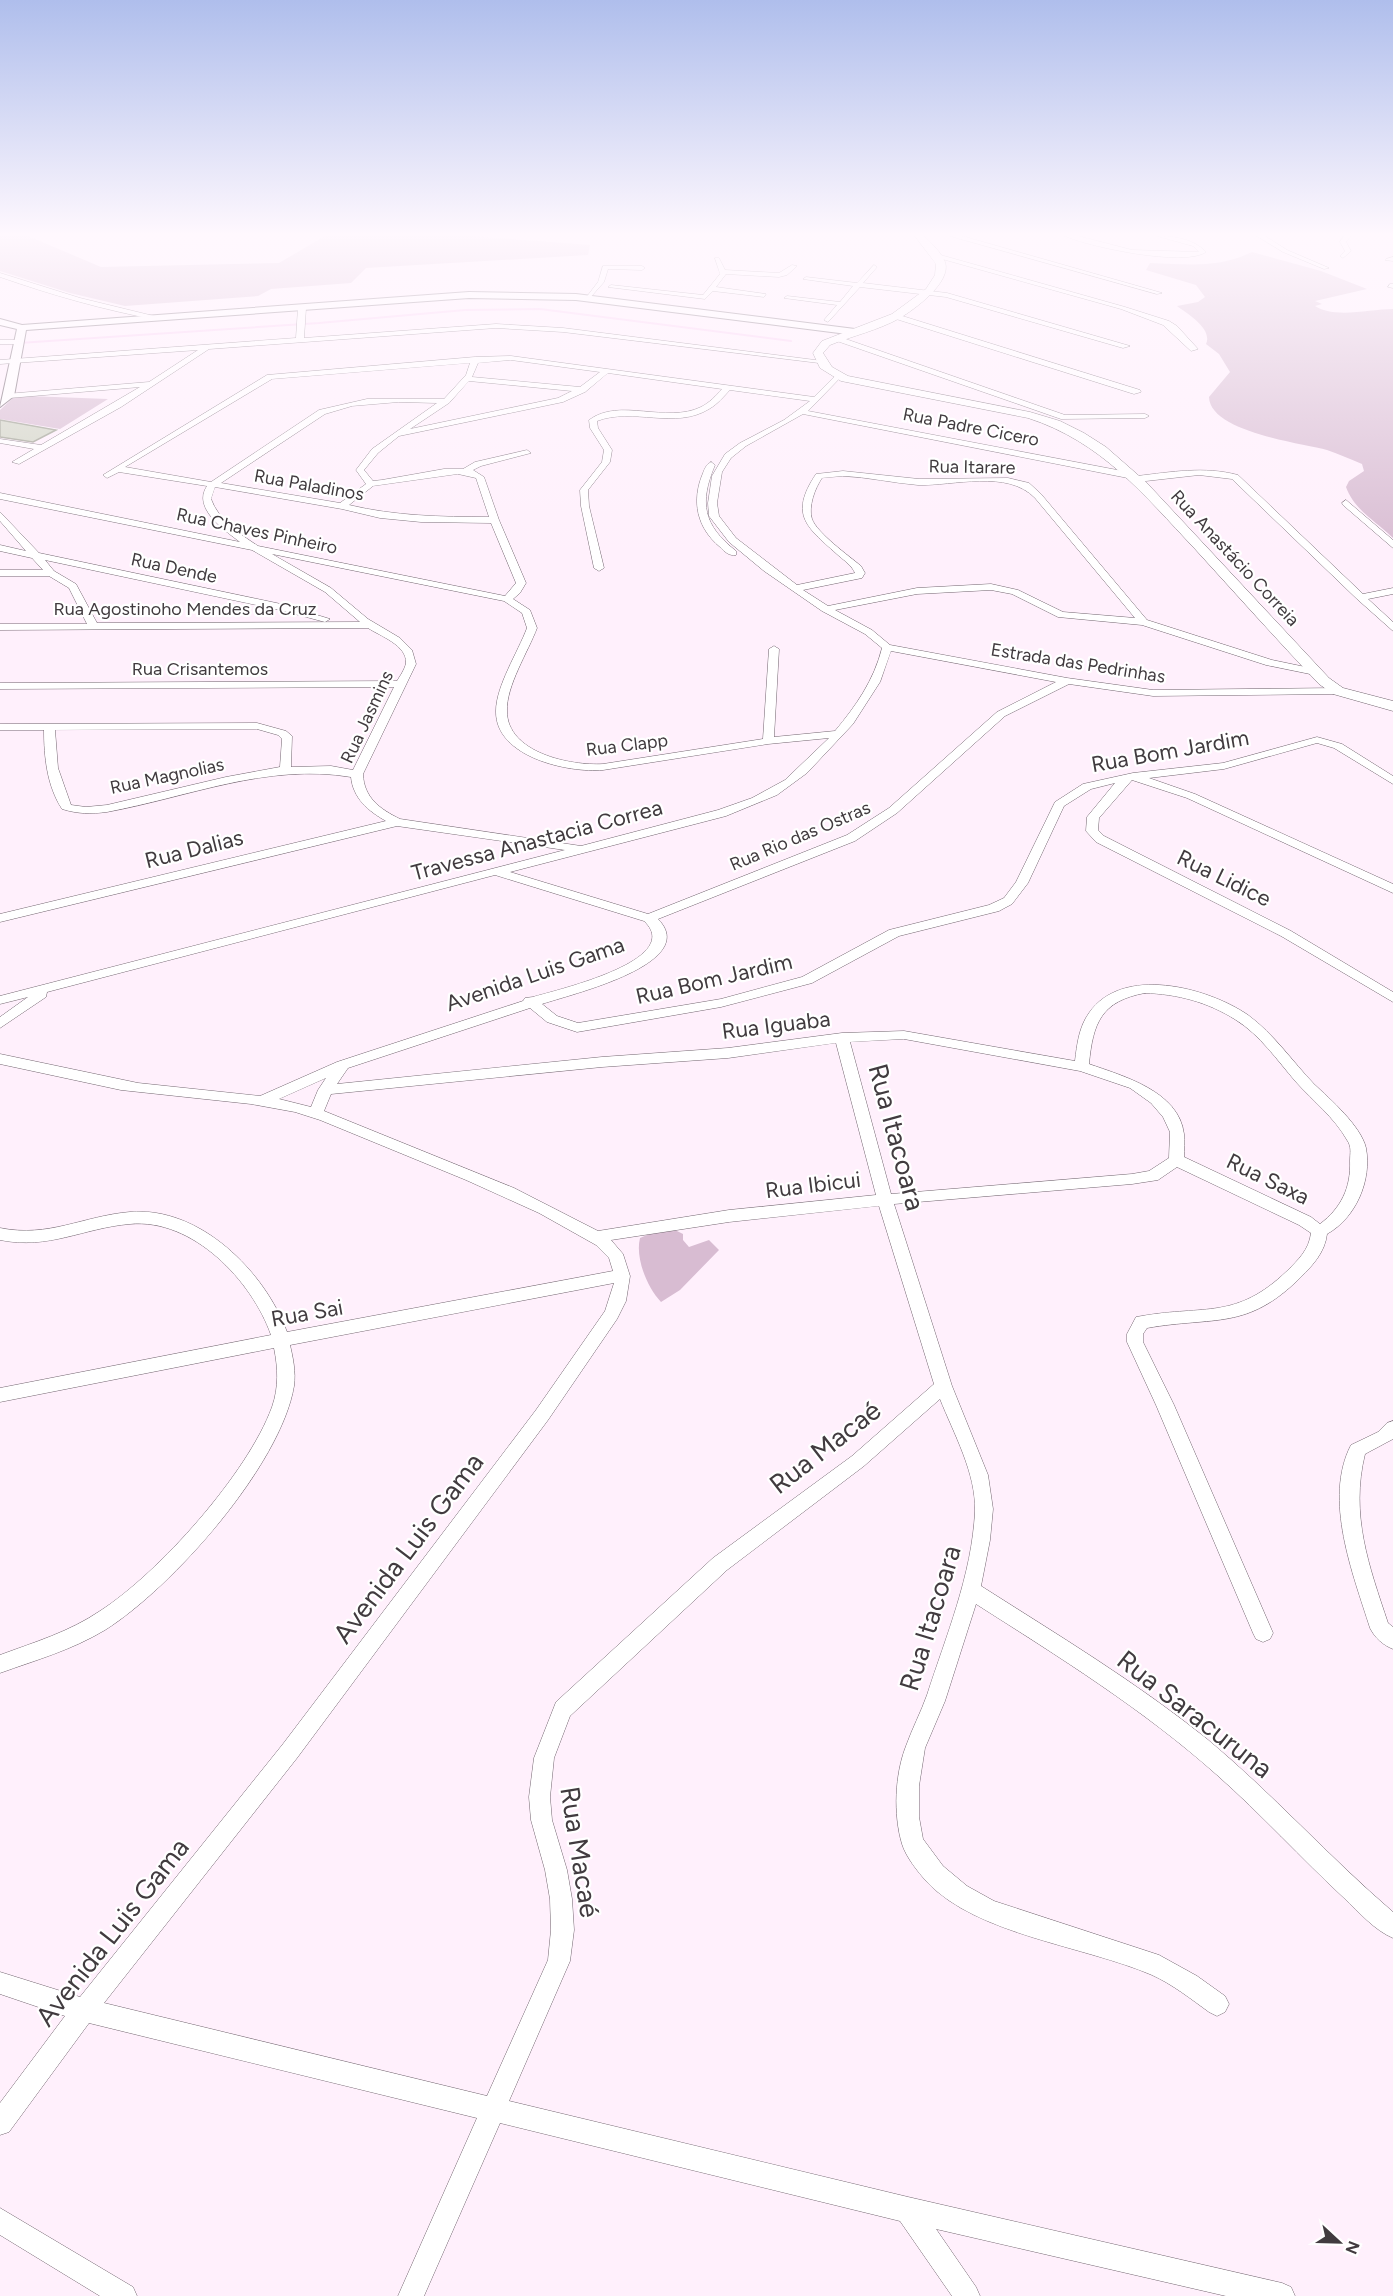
<svg xmlns="http://www.w3.org/2000/svg" width="1393" height="2296" font-family="Figtree,sans-serif">
  <rect width="100%" height="100%" fill="#fff0fc"/>
  <path fill="#d8bcd2" d="M0 236H28L101 267 279 263 325 236H472L590 245 588 255 366 268 351 283 271 289 258 296 125 306 70 293 0 271Z
    M1252 252 1321 271 1367 289 1315 301 1322 304 1315 306C1335 319 1370 309 1393 309V538C1376 521 1355 511 1346 487L1349 481 1364 471 1362 464C1350 459 1339 454 1327 450 1301 443 1210 432 1209 397L1230 372 1219 354 1206 344C1213 329 1188 314 1177 306L1198 302 1205 297 1196 285 1146 270 1150 263C1189 264 1216 269 1252 252Z
    M28 396 108 399 60 429 0 419V410L13 398Z
    M659 1230H675L683 1234V1240L689 1247 709 1240 719 1250 680 1290 661 1302C647 1287 635 1258 640 1238Z"/>
  <g fill="none" stroke-linecap="round" stroke-linejoin="round">
    <path stroke="#facef2" stroke-width="2" d="M19 343 319 323 465 310 540 309 791 341"/>
  </g>
  <path fill="#d0d4c4" stroke="#9b9e8f" stroke-width="1.5" d="M0 420 56 430 33 442 0 437Z"/>
  <g fill="none" stroke-linecap="round" stroke-linejoin="round">
    <defs>
      <path id="minor" d="M950 236H962L1162 293 1157 294Z
        M1065 236H1078L1132 250 1199 252 1193 246 1157 236C1174 236 1194 239 1206 252 1185 267 1089 247 1065 236Z
        M1257 236H1265L1287 250 1329 268 1324 269 1283 252Z
        M1344 236H1351L1346 242 1351 251 1343 258 1340 256 1345 251 1340 242Z
        M937 254 1125 307 1169 321 1177 326 1198 349 1191 351 1163 325 1121 309 935 257Z
        M1393 257V261L1385 260 1386 259Z
        M715 258H719L725 270 779 273 792 265 797 266 787 275 779 277 726 274 716 287 766 294 764 297 713 291 705 299 608 287 611 285 703 295 720 274Z
        M874 265 877 267 863 283 947 293 1130 346 1123 348 946 297 860 287 828 322 824 320 837 305 784 298 787 296 840 302 853 286 803 279 806 277 857 283Z
        M603 266H642L645 268 642 270 608 269 604 282 589 299H585L598 282Z
        M0 273 80 298 162 318 158 320C104 310 52 295 0 277Z
        M1390 284H1393V288L1388 287Z
        M302 306 306 308 304 338 496 324 563 328 823 361 819 363 563 332 496 328 209 349 121 407 19 464 12 462 34 449 0 443V439L41 445 140 387 9 398H6V394L149 382 198 350 0 364V360L296 338 298 308Z
        M896 314 1140 390 1141 392 1134 394 893 318Z
        M837 336 1065 415 1145 414 1149 416 1145 418 1061 419 834 340Z
        M0 340H19L23 342 19 344H0Z
        M511 356 814 397 837 374 841 376 840 378 808 411 1133 473 1137 476C1172 472 1204 466 1238 475L1363 594 1393 588V594L1368 599 1393 622V631L1357 599 1232 479 1199 475 1137 482 1133 479 803 414 746 446 731 458 722 472 717 503 719 516 736 538 797 585 855 573C852 566 845 561 839 556 808 528 788 516 816 474L843 471 919 479 1008 478 1029 483 1041 494 1147 620 1272 660 1315 669 1320 672 1315 675 1266 665 1142 625 1058 617 1012 594 991 590 917 594 835 610 872 630 890 645 1067 678 1153 690 1338 688 1343 691 1338 694 1153 696 1069 684 1005 716 897 813 855 841 658 919C702 964 568 995 542 1004L557 1016 578 1023 721 999 802 977 889 930 989 905 1004 898 1016 882 1055 802 1083 784 1133 773 1223 763 1317 737 1342 744 1393 776V784L1334 748 1317 743 1224 769 1149 778 1195 794 1393 884V893L1187 798 1132 780 1099 818 1098 830 1104 836 1291 931 1393 992V1002L1281 936 1096 842 1086 831 1087 817 1115 783 1091 789 1064 806 1028 883 1012 904 999 911 899 936 812 983 721 1007 577 1032 547 1022 530 1008 348 1068 337 1084 602 1057 728 1048 842 1033 904 1031 1075 1061C1077 1044 1079 1027 1089 1013 1122 965 1207 987 1248 1015 1274 1034 1292 1061 1314 1084 1330 1099 1361 1126 1366 1148 1372 1180 1356 1218 1327 1234 1325 1252 1313 1265 1301 1277 1247 1331 1215 1316 1147 1328L1143 1334V1342L1174 1405 1273 1633 1270 1639 1263 1642 1256 1639 1253 1633 1156 1405 1127 1342V1334L1136 1317 1142 1316C1205 1305 1236 1320 1287 1271 1298 1260 1309 1250 1311 1233L1299 1225 1177 1167 1158 1180 1132 1184 894 1204 952 1386 988 1475 993 1509 990 1540 981 1586C1058 1635 1136 1682 1207 1739 1272 1793 1329 1857 1393 1912V1938C1374 1930 1359 1912 1344 1898 1301 1858 1261 1814 1217 1775 1143 1709 1059 1657 976 1604L945 1701 925 1748 919 1786V1817L923 1839 943 1866 967 1886 994 1901 1159 1955 1197 1976 1225 1996 1229 2004 1225 2012 1217 2016 1209 2012C1191 1999 1172 1984 1152 1975 1085 1946 977 1935 927 1882 918 1872 906 1857 902 1844 893 1814 895 1774 906 1746 912 1729 921 1712 927 1695 946 1636 972 1575 975 1511 976 1473 954 1434 940 1399L864 1466 727 1570 570 1716 554 1758 550 1797 552 1820 567 1870 572 1899 574 1930 570 1961 509 2101 908 2197 1282 2283 1291 2287 1295 2296H1226L936 2229 976 2287 980 2296H952L900 2221 500 2123 424 2296H398L477 2118 89 2023 9 2132 0 2135V2103L65 2016 0 1994V1972L80 1997 283 1744 536 1410 605 1311 614 1283 290 1345C293 1358 296 1372 294 1386 281 1465 172 1588 105 1630 72 1650 36 1660 0 1673V1655C35 1642 69 1632 100 1611 159 1573 248 1473 272 1407 279 1387 278 1368 274 1348L0 1402V1388L271 1335C252 1281 193 1218 130 1224 83 1228 49 1250 0 1240V1228C49 1238 83 1216 130 1212 200 1206 265 1272 287 1332L613 1271 609 1258 596 1245 539 1213 466 1180 320 1120 295 1112 251 1104 121 1090 0 1064V1054L138 1083 260 1096 337 1062 523 1001 525 998 533 997C557 990 686 960 644 921L495 875 47 992 46 997 0 1028V1017L28 997 0 1004V996L565 850 397 826 0 922V914L386 821C368 811 353 798 351 777 267 763 189 797 107 812 91 814 78 814 62 809 47 786 44 757 44 730H0V724L257 723 286 731 292 736 291 767 331 766 353 770 394 687 0 689V683L397 681C400 676 405 669 406 663 407 645 380 636 368 628L0 630V624H87L69 588 49 576H0V570H43L32 558 0 551V545L26 551 0 521V512L39 553 281 604 330 619 325 622 280 610 45 560 54 571 76 584 97 623 360 622 325 592 252 550 0 499V493L240 542C224 530 192 508 207 486L119 472 107 478 103 475 267 375 475 357ZM511 360 600 372 580 387 472 377 478 363ZM470 363 466 375 444 399H367L319 410 211 482 125 467 272 379ZM608 373 722 389C716 396 709 403 701 407 666 424 620 397 589 420L590 428 604 450 602 462 580 490 581 506 594 568 599 571 604 568 589 506 588 490 610 462 612 450 598 428 597 421C633 407 675 430 709 409 718 404 724 396 730 390L810 401 784 420 740 443 725 454 712 476 708 503 709 516 729 542 764 571 822 611 865 634 882 648C874 680 856 706 835 731L774 737 779 649 774 646 769 649 763 739 603 764C571 766 507 753 507 711 506 686 528 652 537 628L530 610 513 599 520 593 526 583 499 520 484 477 473 470 481 466 531 453 527 450 475 462 463 469H444L382 480 373 481 364 470 378 453 399 436 563 402 585 392ZM469 381 572 391 558 398 410 429 449 403ZM399 402 437 403 372 449 356 470 366 484 340 503 221 483 325 414 352 406ZM458 474 476 478 489 517C441 517 395 516 349 505L373 486ZM843 476C868 477 893 483 918 485 954 486 1007 469 1035 498L1135 618 1063 612 1018 590 991 584 917 588 828 606 803 590 862 578 865 573 861 566C849 556 817 533 812 519 808 507 815 488 822 478ZM215 487 342 509 380 518 421 522 491 523 516 583 505 596 258 546C240 534 219 521 211 499ZM272 554 504 601 522 613 527 628C518 652 496 686 496 711 495 757 568 773 603 770L768 744 829 738 785 780 752 798 718 810 581 846 400 819C380 809 364 798 363 774L416 664 412 650 400 638 368 619 331 588ZM891 651 1056 682 997 712 889 808 847 835 648 914 510 872 726 816 777 795 807 773 853 724 880 682ZM257 729 278 735 282 739 280 767 226 777 107 805 86 807 71 805 58 768 55 730ZM1145 993C1177 994 1208 1002 1236 1020 1260 1035 1277 1060 1296 1082 1313 1101 1334 1117 1347 1140 1352 1147 1350 1153 1350 1161 1351 1188 1341 1208 1320 1224L1311 1217 1184 1157C1184 1150 1185 1141 1184 1134 1179 1091 1123 1076 1089 1064 1093 1023 1101 1001 1145 993ZM904 1039 1080 1071 1130 1088 1151 1103 1163 1117 1170 1132 1169 1158 1149 1171 1132 1174 891 1194 850 1042ZM836 1043 876 1195 729 1210 598 1231 514 1188 324 1111 331 1094 602 1067 728 1058ZM326 1078 318 1090 311 1107 279 1099ZM879 1206 934 1384 852 1456 713 1558 556 1702 534 1758 529 1797 531 1820 545 1870 550 1899 551 1930 548 1960 487 2096 104 2003 297 1758 548 1420 617 1319 626 1301 630 1276 623 1254 611 1240 729 1222Z
        M711 462 715 465C699 503 703 525 736 551V555C729 556 725 552 720 547 697 528 691 501 703 473 705 468 706 465 711 462Z
        M1346 500 1393 540V548L1343 505 1342 503Z
        M1393 1421V1439L1365 1454C1350 1515 1369 1566 1388 1623L1393 1627V1649C1383 1645 1375 1638 1370 1628 1353 1574 1323 1499 1351 1445L1378 1432 1387 1423Z
        M0 2208 133 2287 137 2296H100L0 2235Z"/>
      <path id="tertiary" d="M469 292 576 294 855 329 859 332 855 335 576 300 469 298 26 330 14 396 0 407 17 329 0 325V319L22 325Z"/>
      <path id="secondary" d="M915 236H924C932 244 941 252 945 262 952 282 915 309 900 318 879 330 852 336 830 345L823 353 832 367 848 376 1030 412 1060 421 1084 433 1106 447 1146 482 1329 678 1343 688 1393 701V711L1333 694 1319 684C1277 640 1236 594 1195 549 1143 494 1102 442 1028 418L841 381 820 368 813 353 822 341 892 314 926 289 935 275 936 264Z"/>
    </defs>
    <use href="#minor" stroke="#736670" stroke-width="1"/>
    <use href="#tertiary" stroke="#736670" stroke-width="2"/>
    <use href="#secondary" stroke="#736670" stroke-width="1"/>
    <use href="#minor" fill="#fff" fill-rule="evenodd"/>
    <use href="#tertiary" fill="#fff" fill-rule="evenodd"/>
    <use href="#secondary" fill="#fff" fill-rule="evenodd"/>
  </g>
  <linearGradient id="sky" x2="0" y2="1"><stop stop-color="#afbeec"/><stop offset="0.42" stop-color="#fff8fe"/><stop offset="1" stop-color="#fff8fe" stop-opacity="0"/></linearGradient>
  <rect width="1393" height="558" fill="url(#sky)"/>
  <g text-anchor="middle" dominant-baseline="central" stroke-width="4.5" stroke-linejoin="round" paint-order="stroke">
    <g font-size="18" fill="#413b3f" stroke="#fff">
      <text transform="translate(971 427) rotate(11)">Rua Padre Cicero</text>
      <text transform="translate(972 467) rotate(1)">Rua Itarare</text>
      <text transform="translate(309 485) rotate(10)">Rua Paladinos</text>
      <text transform="translate(257 531) rotate(12)">Rua Chaves Pinheiro</text>
      <text transform="translate(1235 558) rotate(47)">Rua Anastácio Correia</text>
      <text transform="translate(174 568) rotate(12)">Rua Dende</text>
      <text x="185" y="609">Rua Agostinoho Mendes da Cruz</text>
      <text transform="translate(1078 663) rotate(9)">Estrada das Pedrinhas</text>
      <text x="200" y="669">Rua Crisantemos</text>
      <text transform="translate(367 717) rotate(-65)">Rua Jasmins</text>
      <text transform="translate(627 745) rotate(-7)">Rua Clapp</text>
      <text transform="translate(167 776) rotate(-12)">Rua Magnolias</text>
      <text transform="translate(800 836) rotate(-23)">Rua Rio das Ostras</text>
    </g>
    <g font-size="22" fill="#413b3f" stroke="#fff">
      <text transform="translate(1170 751) rotate(-10)">Rua Bom Jardim</text>
      <text transform="translate(537 840) rotate(-15)">Travessa Anastacia Correa</text>
      <text transform="translate(194 849) rotate(-14)">Rua Dalias</text>
      <text transform="translate(1224 878) rotate(26)">Rua Lidice</text>
      <text transform="translate(535 974) rotate(-19)">Avenida Luis Gama</text>
      <text transform="translate(714 979) rotate(-13)">Rua Bom Jardim</text>
      <text transform="translate(776 1025) rotate(-7)">Rua Iguaba</text>
      <text transform="translate(1268 1179) rotate(26)">Rua Saxa</text>
      <text transform="translate(813 1185) rotate(-7)">Rua Ibicui</text>
      <text transform="translate(307 1313) rotate(-10)">Rua Sai</text>
    </g>
    <g font-size="27" fill="#413b3f" stroke="#fff">
      <text transform="translate(897 1137) rotate(75)">Rua Itacoara</text>
      <text transform="translate(825 1447) rotate(-38)">Rua Macaé</text>
      <text transform="translate(408 1548) rotate(-53)">Avenida Luis Gama</text>
      <text transform="translate(930 1618) rotate(-73)">Rua Itacoara</text>
      <text transform="translate(1195 1714) rotate(38)">Rua Saracuruna</text>
      <text transform="translate(580 1852) rotate(81)">Rua Macaé</text>
      <text transform="translate(112 1932) rotate(-52)">Avenida Luis Gama</text>
    </g>
  </g>
  <g transform="translate(1339 2242) rotate(112)" stroke="#ffffff" stroke-width="4.5" paint-order="stroke">
  <path d="M0-4.5L10 22L0 15L-10 22Z" fill="#413b3f"/>
  <text y="-9" font-size="16" font-weight="bold" text-anchor="middle" fill="#413b3f">N</text>
  </g>
</svg>
